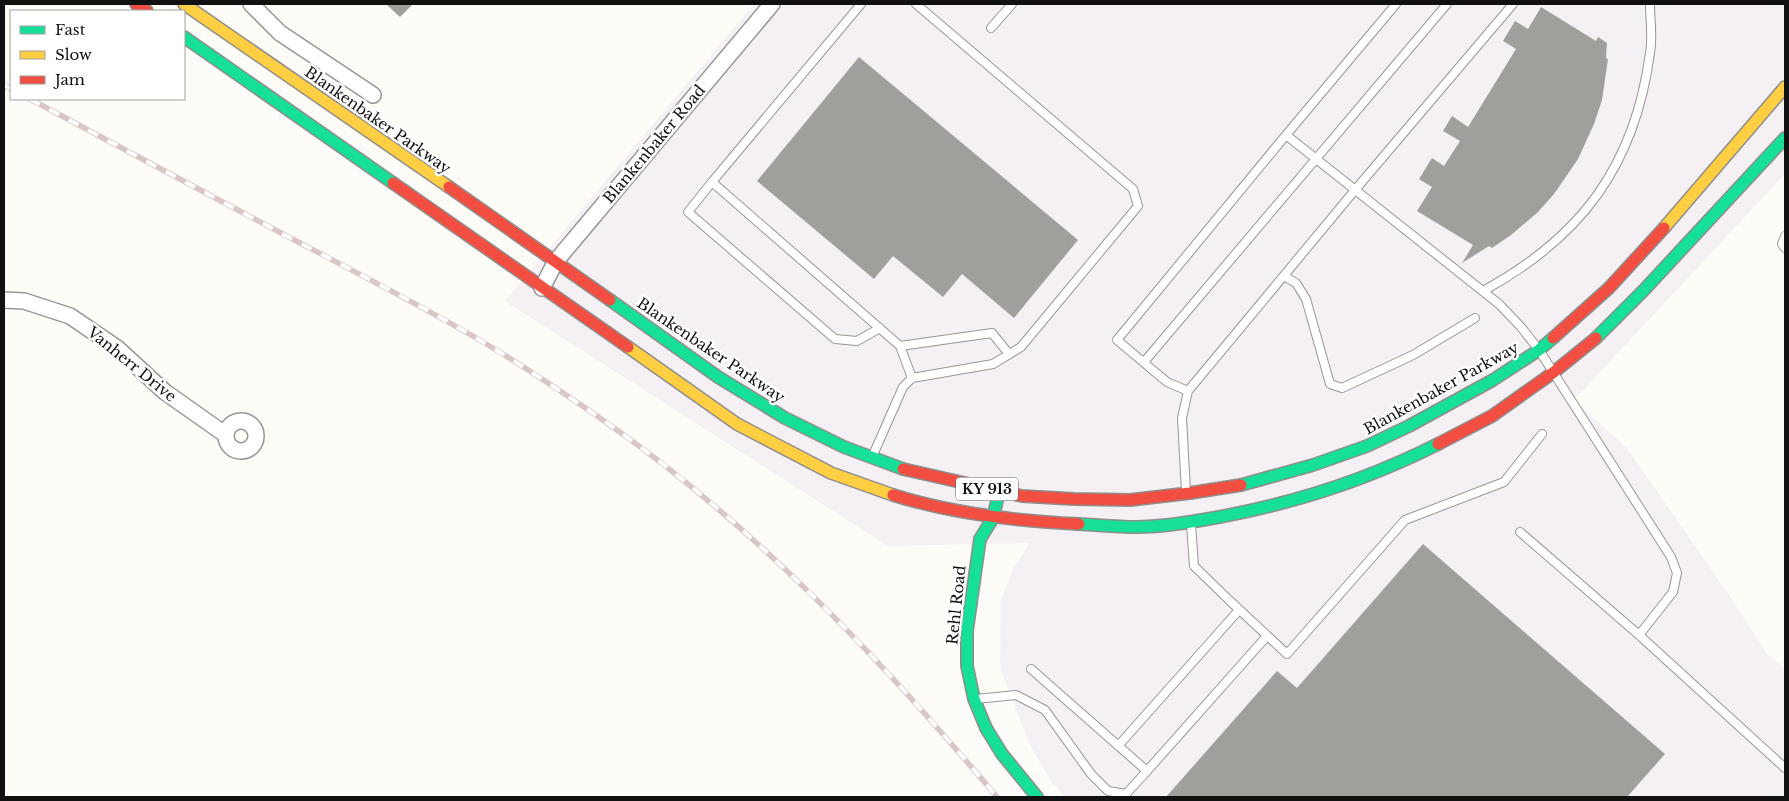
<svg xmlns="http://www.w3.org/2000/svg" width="1789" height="801" font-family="'Libre Baskerville',serif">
  <rect width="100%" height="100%" fill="#fdfcf7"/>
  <path fill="#f5f0f3" d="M754 4H1785V174L1574 400 1627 448 1731 598 1767 654 1785 669V797H1065L1050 780 1029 743 1000 667 1001 600 1014 567 1030 543 888 546 505 301Z"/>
  <path fill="#a19f9c" d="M386 4H413L400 17Z
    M1541 7 1596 41 1598 37 1607 43 1606 58 1608 59 1602 100 1594 124 1578 159 1554 194 1538 212 1511 235 1492 248 1489 246 1462 263 1473 245 1417 211 1432 187 1419 179 1432 158 1444 166 1460 141 1443 131 1452 116 1468 127 1516 49 1503 41 1515 21 1528 29Z
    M859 57 1078 240 1014 318 962 274 943 297 893 256 874 279 757 181Z
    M1423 544 1665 754 1627 797H1166L1277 671 1297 688Z"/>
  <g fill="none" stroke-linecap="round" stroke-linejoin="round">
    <defs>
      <path id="lane" d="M861 4 712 182 900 346 992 333 1009 354
        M991 28 1012 4
        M1286 135 1396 4
        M712 182 688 212 835 339 857 341 880 328
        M1785 236 1782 244 1785 248
        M1284 276 1296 283 1306 299 1330 384 1342 388 1413 355 1475 318
        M1483 291C1582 237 1635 165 1650 53 1653 37 1650 20 1650 4
        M900 346 912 378
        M1144 362 1447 4
        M1188 391 1167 382 1117 340 1286 135 1499 304 1521 327 1539 350 1671 557 1677 573 1673 592 1639 635 1520 532
        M873 455 903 387 912 378 993 364 1021 347 1138 206 1133 189 916 4
        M1186 492 1182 418 1188 391 1355 190 1513 4
        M1191 524 1194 566 1230 601 1287 654 1405 520 1504 482 1542 434
        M1639 635 1785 768
        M976 699 1016 695 1045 710 1091 774 1108 791 1126 794 1147 771 1031 669
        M1118 746 1239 610
        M1147 771 1267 636"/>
      <path id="street" d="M251 4 280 33 373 95
        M542 288 556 261 772 4
        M4 300 24 301 70 316 117 348 165 392 226 435
        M226 436a15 15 0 1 1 30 0a15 15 0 1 1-30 0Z"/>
      <path id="fast" d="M184 37 393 183
        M610 300 718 377 785 418 844 447 903 469
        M1596 338 1644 290 1785 138
        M1241 485 1313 465 1367 446 1409 426 1493 380 1539 350 1553 338
        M999 492 993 518 980 539 967 631V666L974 699 986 728 1002 754 1037 797
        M1079 524C1098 525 1117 527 1136 527 1164 527 1192 522 1219 517 1295 503 1369 479 1438 444"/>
      <path id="slow" d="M184 4 449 187
        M1664 228 1785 87
        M628 347 737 424 831 473 893 495"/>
      <path id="jam" d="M136 4 147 11
        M393 183 628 347
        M449 187 610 300
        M1553 338 1609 288 1664 228
        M1438 444 1492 416 1554 372 1596 338
        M903 469 1022 496 1074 499 1130 500 1190 493 1241 485
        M893 495C953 514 1016 521 1079 524"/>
    </defs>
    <use href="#lane" stroke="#979795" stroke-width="10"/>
    <use href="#street" stroke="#979795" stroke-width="18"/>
    <use href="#fast" stroke="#8e8d8b" stroke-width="14"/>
    <use href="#slow" stroke="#8e8d8b" stroke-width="14"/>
    <use href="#jam" stroke="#8e8d8b" stroke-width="14"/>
    <use href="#lane" stroke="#fffffe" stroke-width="8"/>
    <use href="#street" stroke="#fffffe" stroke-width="15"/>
    <use href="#fast" stroke="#16e098" stroke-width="11"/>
    <use href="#slow" stroke="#ffcf43" stroke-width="11"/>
    <use href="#jam" stroke="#f24e42" stroke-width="11"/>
    <defs>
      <path id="rail" d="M4 85 11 89
        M30 99C120 147 211 196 302 244 363 276 424 307 483 342 523 366 562 392 600 418 752 523 879 657 997 797"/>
    </defs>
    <use href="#rail" stroke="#d9c6c7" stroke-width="5.5"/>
    <use href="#rail" stroke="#fff" stroke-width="4" stroke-dasharray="11" stroke-linecap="butt"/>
  </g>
  <g text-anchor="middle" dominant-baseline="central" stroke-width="5" stroke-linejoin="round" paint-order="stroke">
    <rect fill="#fff" stroke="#585858" stroke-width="1" x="956" y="477.5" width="62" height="23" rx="4"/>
    <g font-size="14" font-weight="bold" fill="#111">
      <text x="987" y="489">KY 913</text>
    </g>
    <g font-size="15" fill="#111" stroke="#fff">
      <text transform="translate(378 120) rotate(35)">Blankenbaker Parkway</text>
      <text transform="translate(654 144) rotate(-50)">Blankenbaker Road</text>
      <text transform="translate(711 350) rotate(34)">Blankenbaker Parkway</text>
      <text transform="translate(132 364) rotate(39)">Vanherr Drive</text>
      <text transform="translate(1441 388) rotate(-29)">Blankenbaker Parkway</text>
      <text transform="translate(956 605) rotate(-84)">Rehl Road</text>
    </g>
  </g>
  <rect width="1789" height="801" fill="none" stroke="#111111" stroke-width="10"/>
  <rect x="10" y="10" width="175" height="90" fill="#ffffff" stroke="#a0a0a0"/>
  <rect x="20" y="26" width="25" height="8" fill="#16e098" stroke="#a0a0a0"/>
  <text x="55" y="35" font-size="15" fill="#111111">Fast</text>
  <rect x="20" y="51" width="25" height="8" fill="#ffcf43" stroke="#a0a0a0"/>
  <text x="55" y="60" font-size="15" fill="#111111">Slow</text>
  <rect x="20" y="76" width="25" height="8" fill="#f24e42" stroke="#a0a0a0"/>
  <text x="55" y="85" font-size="15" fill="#111111">Jam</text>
</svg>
